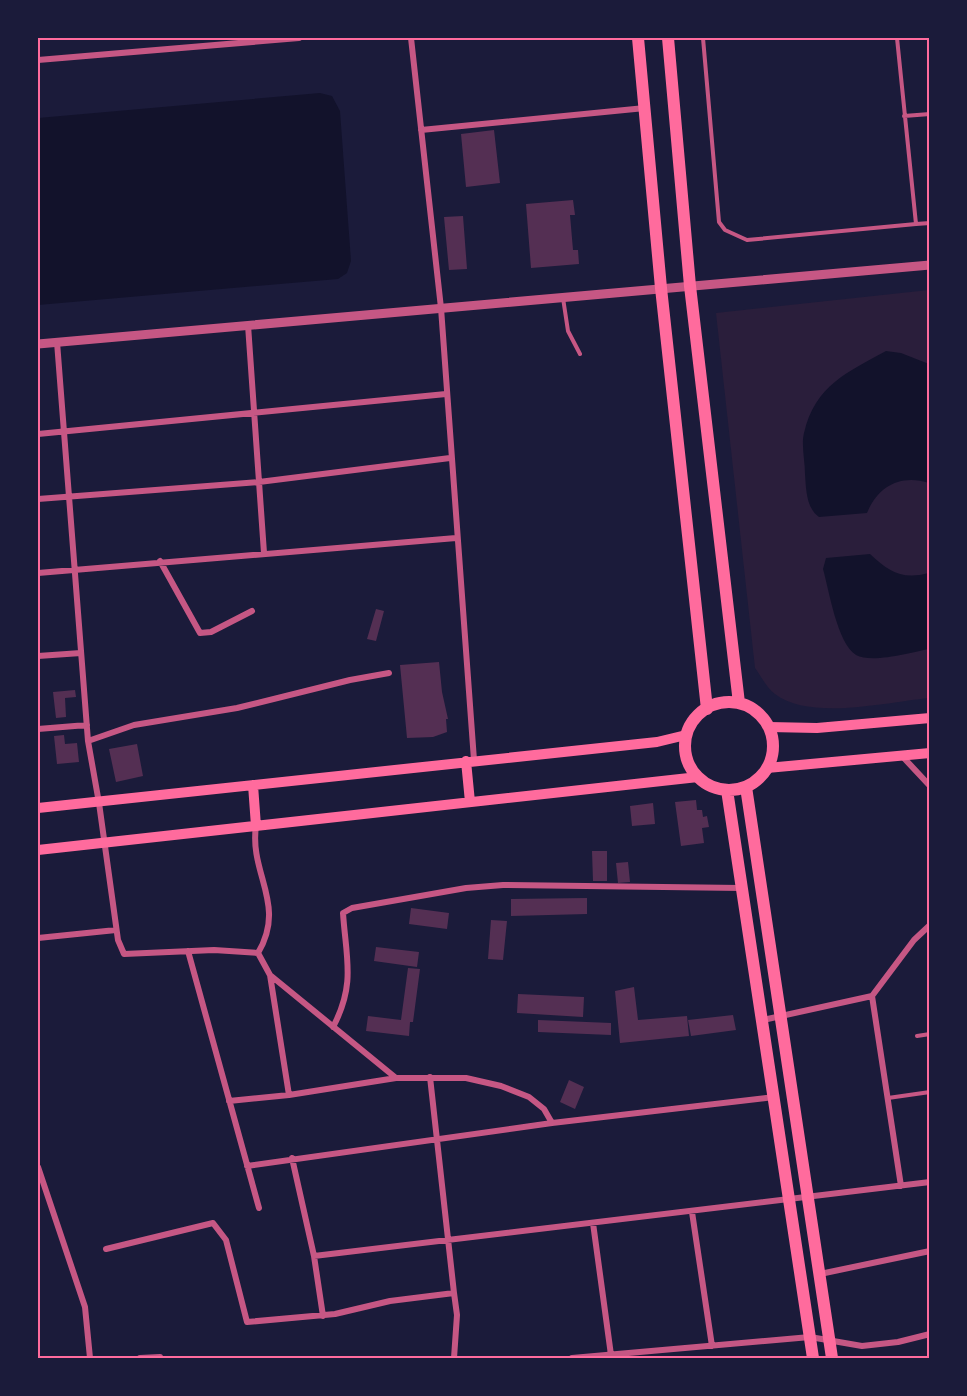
<svg xmlns="http://www.w3.org/2000/svg" width="967" height="1396" font-family="Bitter,serif">
  <rect width="100%" height="100%" fill="#1b1b3a"/>
  <path fill="#2a1e3b" d="M929 290V698C888 702 810 721 775 694 767 688 761 676 755 668L716 313Z"/>
  <path fill="#12122b" d="M320 93 332 96 340 111 351 261 347 273 338 279 38 305V118Z
    M886 351 901 353 929 364V483C901 474 878 486 867 513L819 517C806 508 806 488 805 474 805 461 801 445 804 433 815 385 848 372 886 351Z
    M870 554C889 572 902 580 929 573V649C912 652 872 664 856 655 837 643 829 590 823 569L826 558Z"/>
  <path fill="#542f53" d="M494 130 500 183 466 187 461 134Z
    M573 200 575 215H570L573 250H578L579 264 531 268 526 204Z
    M463 216 467 269 449 270 444 217Z
    M376 609 384 611 376 641 367 639Z
    M439 662 442 692 448 719H446L447 732 433 737 407 738 400 665Z
    M75 690 76 697 65 698 66 717 56 718 53 692Z
    M64 735 65 744 77 743 79 762 57 764 54 736Z
    M137 744 143 776 116 782 109 749Z
    M696 800 697 810H702L703 817 707 816 709 827 702 828 704 843 681 846 675 802Z
    M653 803 655 824 632 826 630 806Z
    M592 851H607V881H593Z
    M628 862 630 882 618 883 616 863Z
    M587 898V914L511 916V899Z
    M411 908 449 913 447 929 409 924Z
    M491 920 507 921 503 960 488 959Z
    M376 947 419 952 417 967 374 961Z
    M408 968 420 969 413 1022H410L409 1036 366 1031 368 1016 401 1020Z
    M634 987 638 1020 687 1016 689 1036 620 1043 615 991Z
    M518 994 584 997 583 1017 517 1013Z
    M733 1015 736 1030 691 1036 688 1020Z
    M538 1020 611 1023V1035L538 1032Z
    M569 1080 584 1087 575 1109 560 1102Z"/>
  <g fill="none" stroke-linecap="round" stroke-linejoin="round">
    <path stroke="#c65784" stroke-width="4" d="M703 38 719 222 725 230 747 240 916 224
      M897 38 916 224 930 223
      M904 116 930 114
      M563 298 568 331 580 354
      M917 1036 930 1034
      M888 1098 930 1092"/>
    <path stroke="#c65784" stroke-width="6" d="M411 38 441 308 474 760
      M38 60 299 38
      M421 130 645 108
      M248 325 264 553
      M57 342 88 741 99 803 118 940 124 954 214 950 258 953 270 975 396 1078H466L501 1086 529 1097 544 1109 552 1123 774 1097
      M38 434 446 394
      M38 499 259 482 450 458
      M160 561 200 633 211 632 252 611
      M38 573 456 538
      M38 656 81 653
      M38 729 87 725
      M88 741 134 725 237 708 350 680 389 673
      M902 756 930 786
      M256 826C249 874 287 904 258 953
      M38 938 116 930
      M188 951 259 1208
      M270 975 289 1095
      M872 996 901 1186
      M763 1020 872 996 914 940 930 925
      M333 1027C356 984 346 958 343 913L352 908 466 888 503 885 741 888
      M430 1077 454 1293
      M229 1101 289 1095 396 1078
      M292 1158 314 1256 323 1316
      M247 1166 552 1123
      M38 1167 85 1307 90 1358
      M692 1212 712 1346
      M593 1223 611 1355
      M106 1249 213 1223 226 1240 247 1322 335 1314 390 1301 454 1293 457 1315 454 1358
      M314 1256 930 1182
      M820 1274 930 1251
      M140 1358 160 1357
      M572 1358 810 1337 862 1346 898 1342 930 1334"/>
    <path stroke="#c65784" stroke-width="9" d="M38 344 930 265"/>
    <path stroke="#ff6b9d" stroke-width="10" d="M769 727 817 728 930 718
      M466 761 470 802
      M767 768 930 753
      M253 785 256 826
      M38 808 657 742 686 735
      M38 850 698 777"/>
    <path stroke="#ff6b9d" stroke-width="12" d="M638 38 661 288 707 709
      M668 38 690 286 739 703
      M685 746a44 44 0 1 1 88 0a44 44 0 1 1-88 0Z
      M746 787 832 1358
      M727 790 813 1358"/>
  </g>
  <rect width="967" height="1396" fill="none" stroke="#1b1b3a" stroke-width="78"/>
  <rect x="39" y="39" width="889" height="1318" fill="none" stroke="#ff6b9d" stroke-width="2"/>
</svg>
